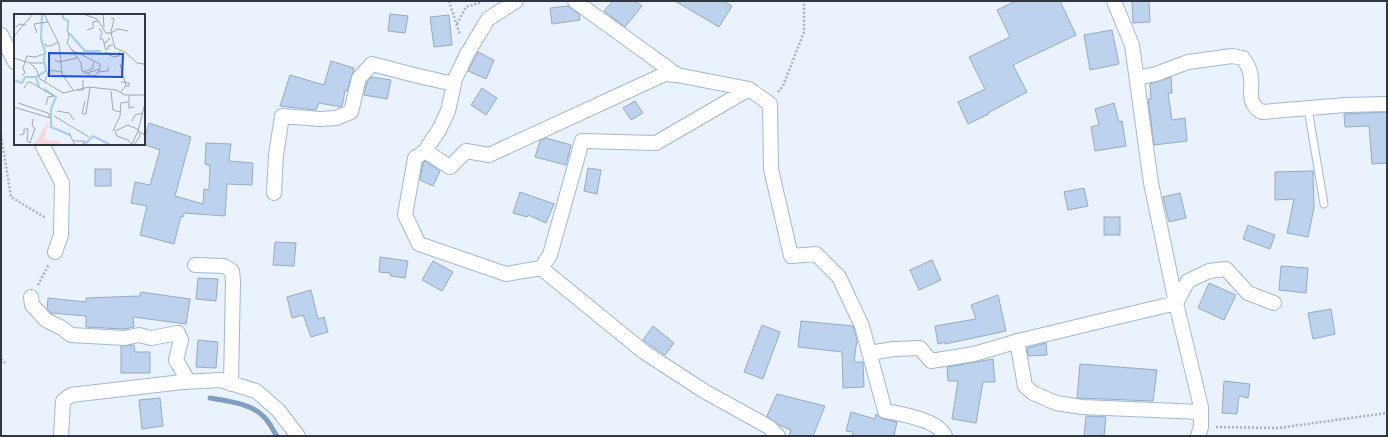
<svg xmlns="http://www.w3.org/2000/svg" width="1388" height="437" font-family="'IBM Plex Sans',sans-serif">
  <rect width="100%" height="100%" fill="#e9f2fd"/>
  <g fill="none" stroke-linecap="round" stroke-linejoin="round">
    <path stroke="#819fc2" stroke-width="5" d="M210 398C227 401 250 403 263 416 269 421 272 429 277 436"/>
  </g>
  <path fill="#bcd2ed" stroke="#95aac4" d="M613 1H635L642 6 625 27 604 11Z
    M675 1H724L732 6 719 27Z
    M1016 1H1060L1076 35 1013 65 1027 92 988 113 989 114 968 124 958 102 985 89 969 57 1010 37 997 10Z
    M1132 1H1149L1150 22 1133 23Z
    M568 6 579 14 580 20 552 24 550 8Z
    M390 14 408 16 405 33 388 31Z
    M449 15 452 45 434 47 430 17Z
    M1112 30 1119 64 1090 70 1084 35Z
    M478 52 494 60 486 79 468 71Z
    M331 61 354 68 347 91H345L342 107 319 103 316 110 280 106 290 75 324 85Z
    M371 77 391 80 387 99 364 95 367 82Z
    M1171 77 1172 93H1168L1172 120 1185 118 1187 141 1154 145 1148 99H1151L1150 84Z
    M482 88 497 98 486 115 471 105Z
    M635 101 643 113 631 120 623 108Z
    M1114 103 1119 122 1122 121 1126 146 1095 151 1091 127 1099 125 1095 109Z
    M1387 112V163L1372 164 1369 126 1345 127 1344 114Z
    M149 123 191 137 175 196 203 204 204 189 209 190 210 166 205 164 206 143 231 144 229 161 253 163 252 185 227 184 225 216 184 213 183 217 181 216 174 244 140 235 147 206 131 203 135 182 150 185 160 150 143 144Z
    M546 138 571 145 566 165 535 157 540 141Z
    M425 161 440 171 433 186 420 180 423 163Z
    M588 168 601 170 597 194 584 191Z
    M95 169H111V186H95Z
    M1313 171 1314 208 1308 237 1287 233 1294 199 1275 200V172Z
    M1084 188 1088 206 1068 210 1064 192Z
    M520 192 554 204 546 223 528 215 527 217 513 213Z
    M1180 193 1186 218 1169 222 1163 197Z
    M1104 217H1120V235H1104Z
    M1248 225 1275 235 1270 249 1243 239Z
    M275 242 296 243 294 266 273 265Z
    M380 257 408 261 405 278 391 276 390 273 379 272Z
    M932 260 941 280 919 290 910 270Z
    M433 261 453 272 442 291 422 280Z
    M1281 266 1308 268 1306 293 1279 290Z
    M198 278 218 279 216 301 196 299Z
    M1209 283 1236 295 1224 320 1198 308Z
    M311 290 318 319 324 317 328 332 311 337 303 315 292 318 287 297Z
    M141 292 190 299 186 324 133 317 134 327 124 329 86 327V316L51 313 47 309 48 298 86 302V298L140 296Z
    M998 295 1006 331 945 344V342L938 344 935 326 976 319 971 305Z
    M1331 309 1335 334 1313 339 1308 313Z
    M801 321 853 326 857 340 854 362H863L864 387 843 388 842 352 798 347Z
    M762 325 780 332 763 379 744 372Z
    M653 326 674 343 665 355 643 340Z
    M198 340 218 342 216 368 196 367Z
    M1046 343 1047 355 1028 356 1027 348Z
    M134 345 135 352H150V373H121V346Z
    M993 359 995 382H983L976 423 952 419 958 381H948L947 367Z
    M1080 364 1157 370 1153 401 1077 398Z
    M1224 381 1250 384 1248 398 1239 396 1237 414 1222 413Z
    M777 394 825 406 813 436H789L791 430 779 425 767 416Z
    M160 398 163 426 142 429 139 400Z
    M851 412 875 419 876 414 883 419 897 422 894 436H852L853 432 846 431Z
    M1086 416 1106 417 1104 436H1084Z"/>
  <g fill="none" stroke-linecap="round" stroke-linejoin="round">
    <defs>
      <path id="service" d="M1308 109 1324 204"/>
      <path id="minor" d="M516 1 488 19 467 54 455 79 448 111 439 130 425 151 450 167 466 151 489 155 665 74 677 75
        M575 1 677 75 749 89 770 104 771 169 791 256 816 254 839 277 862 326 885 411C902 414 938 420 945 436
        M1114 1 1132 45 1151 183 1176 303 1201 407V427L1198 436
        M1 35 15 62
        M1137 78 1156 74 1188 62 1232 56 1243 58C1245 62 1248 65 1249 69 1256 86 1243 102 1262 112L1346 105 1387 104
        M42 144 62 183 61 235 55 252
        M425 151 415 158 405 215 419 244 506 274 541 268 644 352 704 391 769 427 778 436
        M274 193 276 155 282 116 320 119 336 118 351 112 359 78 372 64 418 76 454 84
        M195 265 224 266 232 271 233 281 231 384
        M541 268 550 255 582 141 656 143 749 89
        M31 297 32 305 46 320 62 328 71 335 125 338 139 335 151 338 178 333 181 340 176 360 189 382
        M1017 341 1025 386 1033 393 1056 403 1082 407 1201 412
        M869 353 894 349 920 348 931 361 974 354 1022 340 1176 303 1188 281 1209 271 1226 269 1248 293 1274 303
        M61 436 63 401 71 395 182 382 221 380 256 391 278 410 298 436"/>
    </defs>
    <use href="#service" stroke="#a2b8d2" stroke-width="9"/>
    <use href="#minor" stroke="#a2b8d2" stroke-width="16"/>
    <path stroke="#a8b1bc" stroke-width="2.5" stroke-dasharray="2 2" stroke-linecap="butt" d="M449 1 460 35
      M457 24 466 7 482 2V1
      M778 92 783 86 804 32V1
      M1 135 11 197 46 218
      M38 285 49 264
      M1 359 5 363
      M1216 427 1278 428 1387 413"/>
    <use href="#service" stroke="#fff" stroke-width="7"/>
    <use href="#minor" stroke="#fff" stroke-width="14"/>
  </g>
  <g transform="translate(14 14)">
    <rect width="131" height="131" fill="#e9f2fd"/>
    <path d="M35 107 30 126 44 127 49 131H19Z" fill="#f9d7d9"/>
    <path fill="none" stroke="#a5ccf9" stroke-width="2" d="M49 0V4L54 7V14M55 19 71 37H87M11 63H22L25 73M22 63 32 57 30 47 31 38 27 25 28 0M0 66 8 69 11 63M30 75 42 83 37 95V113L56 121M70 131 79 122 95 130"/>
    <path fill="none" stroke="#9ea7b2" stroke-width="1" d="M30 0 45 30 48 60 59 76M69 0 83 5 92 19H97L101 34 111 38 123 49 130 50 131 55M89 0 90 13M0 14 6 10 12 11M53 14 55 23 53 29 67 49 68 57 80 63 86 55M85 14 88 18 86 25H89L90 29M73 16 79 14V8L84 7M97 18 100 5 97 4M23 19 20 10 34 8M97 19 104 15 114 17M0 22 19 0M96 24 90 30 92 36 95 34 94 32 99 31M31 29 32 32H37L44 28M58 36 86 50V55M91 38 99 43 105 42 106 37M0 44 16 49 22 55 26 65 49 79 75 73 102 76 111 81H131M41 46 45 48 63 44M16 49H29M106 50 112 72 106 79M69 58 78 55 80 48M84 58 94 57V53M73 59 86 55M8 61 11 59 9 54 13 42 21 43 30 40M31 67 35 56 48 58M107 68 115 69V72H112M10 74 14 68 18 69 40 82 34 83 32 91M63 76H69V66M97 77 99 96 107 98M115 81V94L120 93M131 89 124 117 131 121M0 93 36 104 34 99 4 89M43 97 55 99 60 106M68 100 71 87M69 100H72L76 73M40 102 75 123M118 107 121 101 129 99M99 117 106 102 107 89 114 88M55 119 61 131M6 121 10 120V115H14L13 127 16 129 21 114 18 112 19 105M60 127H71L68 131M118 130 124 117M118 131 114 126 103 122 101 117 114 111 125 116M120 131 126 122 125 119"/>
    <path fill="#1d4ed8" fill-opacity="0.15" stroke="#1d4ed8" stroke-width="2" d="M35 39 109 40 108 63 35 62Z"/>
    <rect width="131" height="131" fill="none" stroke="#2e3742" stroke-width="2"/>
  </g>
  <rect width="1388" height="437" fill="none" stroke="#2e3742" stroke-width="4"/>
</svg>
